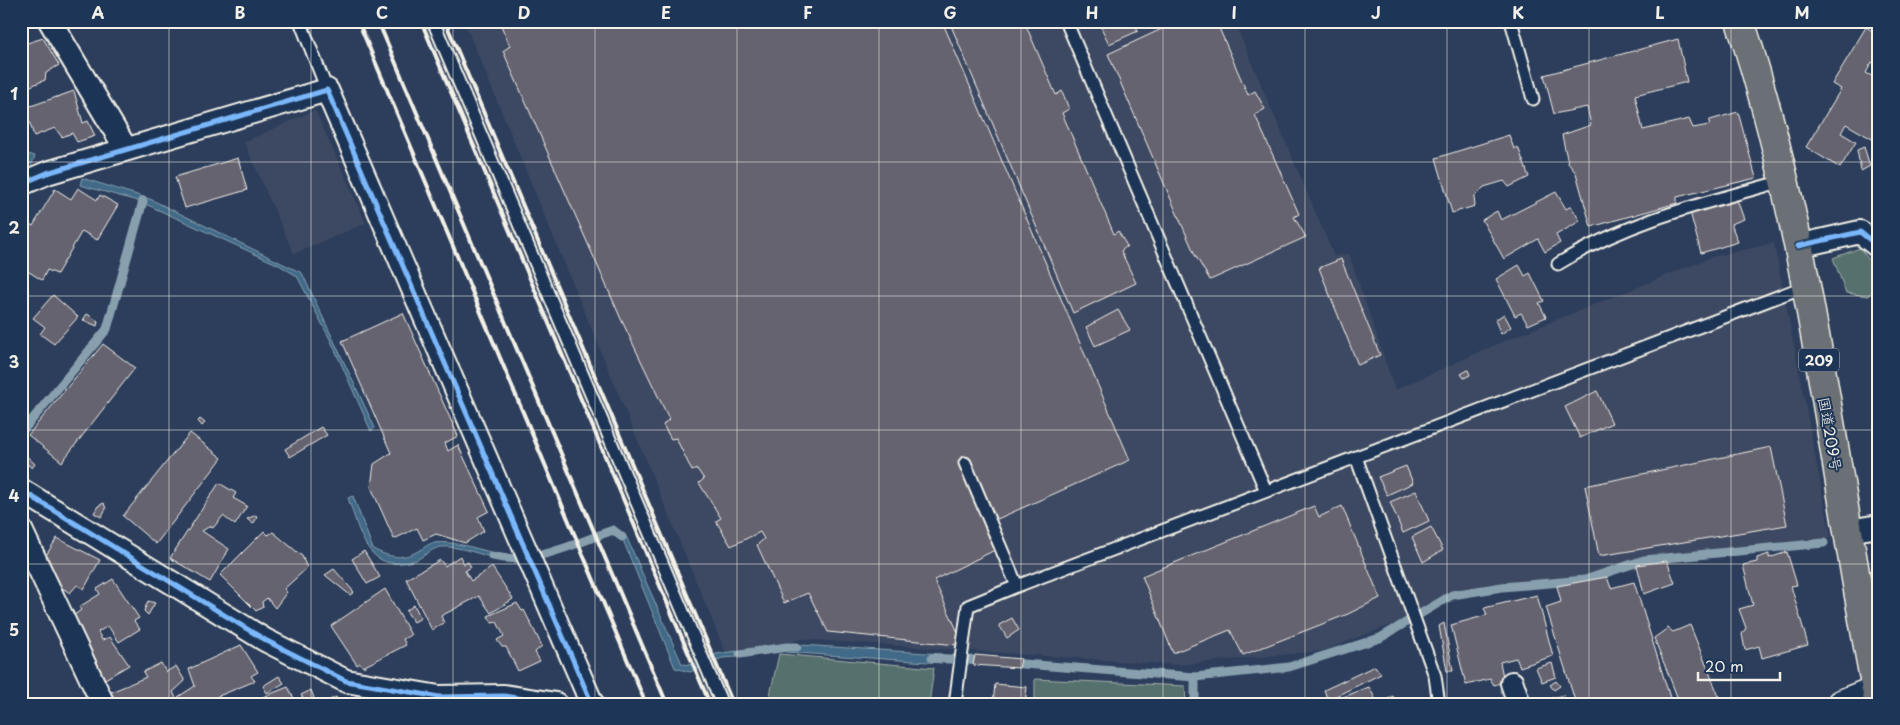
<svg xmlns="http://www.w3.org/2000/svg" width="1900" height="725" font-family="'Playpen Sans','Klee One',sans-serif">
  <rect width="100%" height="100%" fill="#2c3e5c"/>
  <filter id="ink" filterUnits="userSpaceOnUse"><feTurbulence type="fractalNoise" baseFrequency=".02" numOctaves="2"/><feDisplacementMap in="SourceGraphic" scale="10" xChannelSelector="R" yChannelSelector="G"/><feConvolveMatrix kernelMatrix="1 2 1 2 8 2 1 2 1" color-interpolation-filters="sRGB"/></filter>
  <g filter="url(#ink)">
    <path fill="#3d4962" d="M464 21H1234L1334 256 1349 254 1395 390 1511 338 1712 257 1774 243 1831 538 1468 596 1322 651 1176 665 802 639 727 656Z
      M315 110 366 223 294 254 244 142Z"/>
    <path fill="#55706d" stroke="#a4b0aa" d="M1860 248 1879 273V284L1868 296 1846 293 1833 258Z
      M779 654 934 668 929 704H768Z
      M1035 679 1185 686 1186 704H1035Z"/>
    <path fill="#406a88" stroke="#88a0ae" d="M21 152 35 156 32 164 21 161Z
      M82 178 150 199 302 273 375 428 371 431 331 341 297 276 279 265 141 202 80 185Z
      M353 496 373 549C390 558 403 560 420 550 424 548 429 543 434 543 453 540 484 551 502 555L501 560C485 556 457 545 441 547 431 548 422 559 413 561 366 574 360 531 348 498Z
      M613 527 626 536 682 664 692 665 716 654 752 649V656L722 658 690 672 675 668 623 540 612 532Z
      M785 644 942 654V663L785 652Z"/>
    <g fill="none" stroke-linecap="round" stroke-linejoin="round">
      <path stroke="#88a0ae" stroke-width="9" d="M21 433 107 329 143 201
        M492 556C532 566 576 543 613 530L622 537
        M740 654 787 647H797
        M932 658 984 661
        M1009 663 1195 677 1289 667 1380 638 1452 595 1502 587 1585 580 1644 560 1824 543
        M1195 677V704"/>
    </g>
    <path fill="#666371" stroke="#f4f1e8" d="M499 21H942L1130 460 986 524 999 548 934 580 962 641 957 645 828 632 808 593 784 603 757 545 764 539 760 532 731 546 716 521 721 518 699 483 704 479 697 469 692 471 676 438 671 439 663 425 669 419 621 319 503 51 510 46Z
      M949 21H1024L1056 95 1062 91 1069 109 1062 113 1114 234 1118 231 1127 246 1121 251 1136 283 1073 313Z
      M1098 21H1134L1138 31 1109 44Z
      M1152 21H1168L1155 27Z
      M1179 21H1216L1248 95 1255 91 1265 109 1255 115 1299 214 1294 217 1306 237 1210 280 1195 255 1108 54Z
      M1866 27 1879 35V66L1872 62 1866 73 1879 80V96L1872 107 1879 111 1874 122 1879 124V129L1872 139 1846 124 1841 133 1856 142 1840 168 1806 147 1841 89 1832 84Z
      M43 38 59 65 46 73 45 80 21 90V45Z
      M1678 39 1687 82 1635 95 1643 130 1689 119 1693 128 1709 125 1710 120 1738 112 1756 178 1677 197V203L1591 227 1576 173 1568 163 1562 135 1591 125 1587 107 1554 114 1544 75Z
      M74 91 83 123 88 121 95 136 77 142 72 133 62 137 55 128 34 136 25 108Z
      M1509 135 1514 149 1518 147 1529 177 1509 187 1504 181 1484 187 1474 197 1475 206 1452 213 1436 158Z
      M1879 140V162L1874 142Z
      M1864 147 1870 166 1861 171 1857 150Z
      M238 158 247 190 185 208 175 177Z
      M78 188 97 200 100 195 118 205 97 240 82 231 57 274 47 270 42 280 21 267V219L33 226 55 189 71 199Z
      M1556 192 1566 209 1571 206 1580 221 1556 235 1560 243 1545 252 1538 239 1504 259 1482 220 1497 211 1501 220Z
      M1737 200 1744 219 1731 224 1738 242 1701 253 1690 212Z
      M1341 259 1380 355 1358 365 1319 268Z
      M1519 265 1525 276 1530 273 1544 301 1539 303 1546 317 1528 325 1521 313 1515 316 1496 279Z
      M53 295 78 317 54 344 40 334 45 327 33 318Z
      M1118 310 1130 330 1095 346 1086 327Z
      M403 313 458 436 445 443 448 451 458 445 489 511 478 517 484 531 465 543 436 534 423 540 417 528 394 539 371 487 374 464 391 453 342 341Z
      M87 314 98 321 97 326 83 320Z
      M1504 314 1511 327 1501 334 1495 320Z
      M103 344 135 368 62 462 28 435Z
      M1468 370 1470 375 1464 378 1461 374Z
      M1597 391 1612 423 1580 438 1565 407Z
      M200 419 205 423 202 426 198 421Z
      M321 427 327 435 290 457 285 449Z
      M190 433 222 458 156 544 123 516Z
      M1771 447 1787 525 1599 556 1585 486Z
      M21 451 35 464 32 468 21 459Z
      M1406 466 1413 483 1387 495 1378 477Z
      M219 483 236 493 233 498 247 506 235 525 223 516 213 528 210 526 202 531 229 549 210 582 170 558Z
      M1416 491 1429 521 1403 533 1390 502Z
      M104 503 106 509 101 517 94 513 98 506Z
      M1314 506 1319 517 1342 506 1380 598 1348 614 1243 655 1230 630 1173 653 1142 576Z
      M256 515 257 518 253 524 247 519Z
      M1431 527 1443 550 1423 562 1412 537Z
      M264 531 268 535 273 532 302 556 307 568 284 589 287 592 275 608 267 598 262 602 263 607 256 611 220 575Z
      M57 538 100 560 84 589 77 585 70 593 56 584 57 580 50 578 41 563Z
      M364 551 380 577 367 584 352 559Z
      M1787 552 1797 585 1791 586 1808 645 1762 658 1759 646 1745 650 1742 634 1746 628 1739 609 1753 605 1743 565 1757 562V558L1769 554V558Z
      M460 556 464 564 468 562 471 567 465 571 471 581 492 567 513 599 491 613 479 596 441 616 444 623 432 630 406 579 440 560 445 566Z
      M1667 561 1675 583 1644 594 1637 565Z
      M334 569 354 592 350 595 325 575Z
      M1607 577 1611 588 1634 582 1672 704H1576L1546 607 1561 602 1557 586Z
      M113 579 139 618 134 621 140 629 119 642 108 626 98 632 102 640 110 637 129 665 105 679 69 619 81 610 79 607 100 594 97 589Z
      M385 589 411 635 403 639 406 645 363 667 360 663 357 665 331 626Z
      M1537 595 1553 656 1520 667 1516 658 1500 662 1504 682 1494 685 1490 679 1466 685 1451 625 1487 615 1484 608Z
      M148 601 155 603 148 615 144 611Z
      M517 603 522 611 524 610 542 646 535 652 540 661 518 671 506 647H502L497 640 504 636 497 622 492 623 488 616Z
      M414 605 421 618 414 622 406 611Z
      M1012 618 1019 630 1007 638 999 625Z
      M1444 623 1453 671H1447L1439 626Z
      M1690 625 1722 704H1680L1654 638 1668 628 1673 632Z
      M241 645 258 672 251 676 255 681 204 702 201 699 193 704H182L178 697 195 686 189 669Z
      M975 655 1021 659 1019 668 973 665Z
      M161 663 166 672 176 666 185 681 173 692 179 704H113L109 693 146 677 143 672Z
      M1552 663 1556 677 1542 682 1536 668Z
      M1375 666 1381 674 1328 700 1324 690Z
      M279 676 284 683 267 693 263 686Z
      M1556 681 1560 686 1554 690 1550 685Z
      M995 684 1027 687 1025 704H993Z
      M288 687 297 704H248V703Z
      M1369 687 1378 704H1325Z
      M311 690 314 698 306 703 301 695Z
      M1563 695 1566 704 1534 703Z
      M1393 696 1396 704H1379Z
      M336 697 339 702 336 704H321Z"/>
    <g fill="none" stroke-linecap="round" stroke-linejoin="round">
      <defs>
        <path id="service" d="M300 21 327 90
          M433 21 722 704
          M1066 21 1266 491
          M1511 21 1533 99
          M1558 264C1627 221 1705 203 1783 181
          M1356 457 1435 676 1439 704
          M965 463 1017 586 1806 286
          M955 704 968 606 1017 586"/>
        <path id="minor" d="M50 21 126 149
          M21 184 47 173 327 90 592 704
          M1798 246 1860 232 1879 247
          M21 490 265 640 346 681 439 697 504 696 556 704
          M21 530 103 704
          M1848 531 1879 526
          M1512 683 1519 704"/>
        <path id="tertiary" d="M1841 704 1876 690"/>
        <path id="trunk" d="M1740 21C1813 242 1833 477 1879 704"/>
      </defs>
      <use href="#service" stroke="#f4f1e8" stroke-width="15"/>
      <use href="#minor" stroke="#f4f1e8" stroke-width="26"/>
      <use href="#tertiary" stroke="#f4f1e8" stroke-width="31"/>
      <use href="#trunk" stroke="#f4f1e8" stroke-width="31"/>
      <use href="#service" stroke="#1d3557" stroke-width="11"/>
      <use href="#minor" stroke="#1d3557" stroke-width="22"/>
      <use href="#tertiary" stroke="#1d3557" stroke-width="28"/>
      <use href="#trunk" stroke="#6a7074" stroke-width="28"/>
      <path stroke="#f4f1e8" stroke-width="4" d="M358 21 646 704
        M378 21 667 704
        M421 21 710 704
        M445 21 733 704"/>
      <defs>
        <path id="cycleway" d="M21 184 47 173 327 90 592 704
          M1798 246 1860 232 1879 247
          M21 490 265 640 346 681 439 697 504 696 556 704"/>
      </defs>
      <use href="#cycleway" stroke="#1d3557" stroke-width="8"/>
      <use href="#cycleway" stroke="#7ab7fb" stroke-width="5"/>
    </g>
  </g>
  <path fill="none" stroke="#f4f1e8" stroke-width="1" stroke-opacity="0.55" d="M169 21V704M311 21V704M453 21V704M595 21V704M737 21V704M879 21V704M1021 21V704M1163 21V704M1305 21V704M1447 21V704M1589 21V704M1731 21V704M21 162H1879M21 296H1879M21 430H1879M21 564H1879"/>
  <g text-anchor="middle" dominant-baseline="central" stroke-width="4" stroke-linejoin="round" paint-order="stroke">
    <rect fill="#1d3557" stroke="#b4b9bc" stroke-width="1" x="1799" y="348.5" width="40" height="23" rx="4"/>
    <g font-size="14" font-weight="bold" fill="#f4f1e8">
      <text x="1819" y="360">209</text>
    </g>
    <g font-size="15" fill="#f4f1e8" stroke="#1d3557">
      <text transform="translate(1831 434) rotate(80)">国道209号</text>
    </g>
  </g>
  <rect width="1900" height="725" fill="none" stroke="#1d3557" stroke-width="55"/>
  <path d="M1698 672v8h82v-8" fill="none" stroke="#f4f1e8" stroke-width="2.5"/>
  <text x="1705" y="672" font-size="15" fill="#f4f1e8" stroke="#1d3557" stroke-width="4" paint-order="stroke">20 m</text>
  <rect x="28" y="28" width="1844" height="670" fill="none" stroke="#f4f1e8" stroke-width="2"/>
  <g font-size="16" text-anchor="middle" font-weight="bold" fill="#f4f1e8">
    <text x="98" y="19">A</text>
    <text x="240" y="19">B</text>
    <text x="382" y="19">C</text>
    <text x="524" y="19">D</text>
    <text x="666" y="19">E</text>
    <text x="808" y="19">F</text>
    <text x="950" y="19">G</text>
    <text x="1092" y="19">H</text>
    <text x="1234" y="19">I</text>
    <text x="1376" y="19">J</text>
    <text x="1518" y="19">K</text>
    <text x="1660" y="19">L</text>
    <text x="1802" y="19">M</text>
    <text x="14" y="100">1</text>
    <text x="14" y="234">2</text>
    <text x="14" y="368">3</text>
    <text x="14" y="502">4</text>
    <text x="14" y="636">5</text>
  </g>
</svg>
